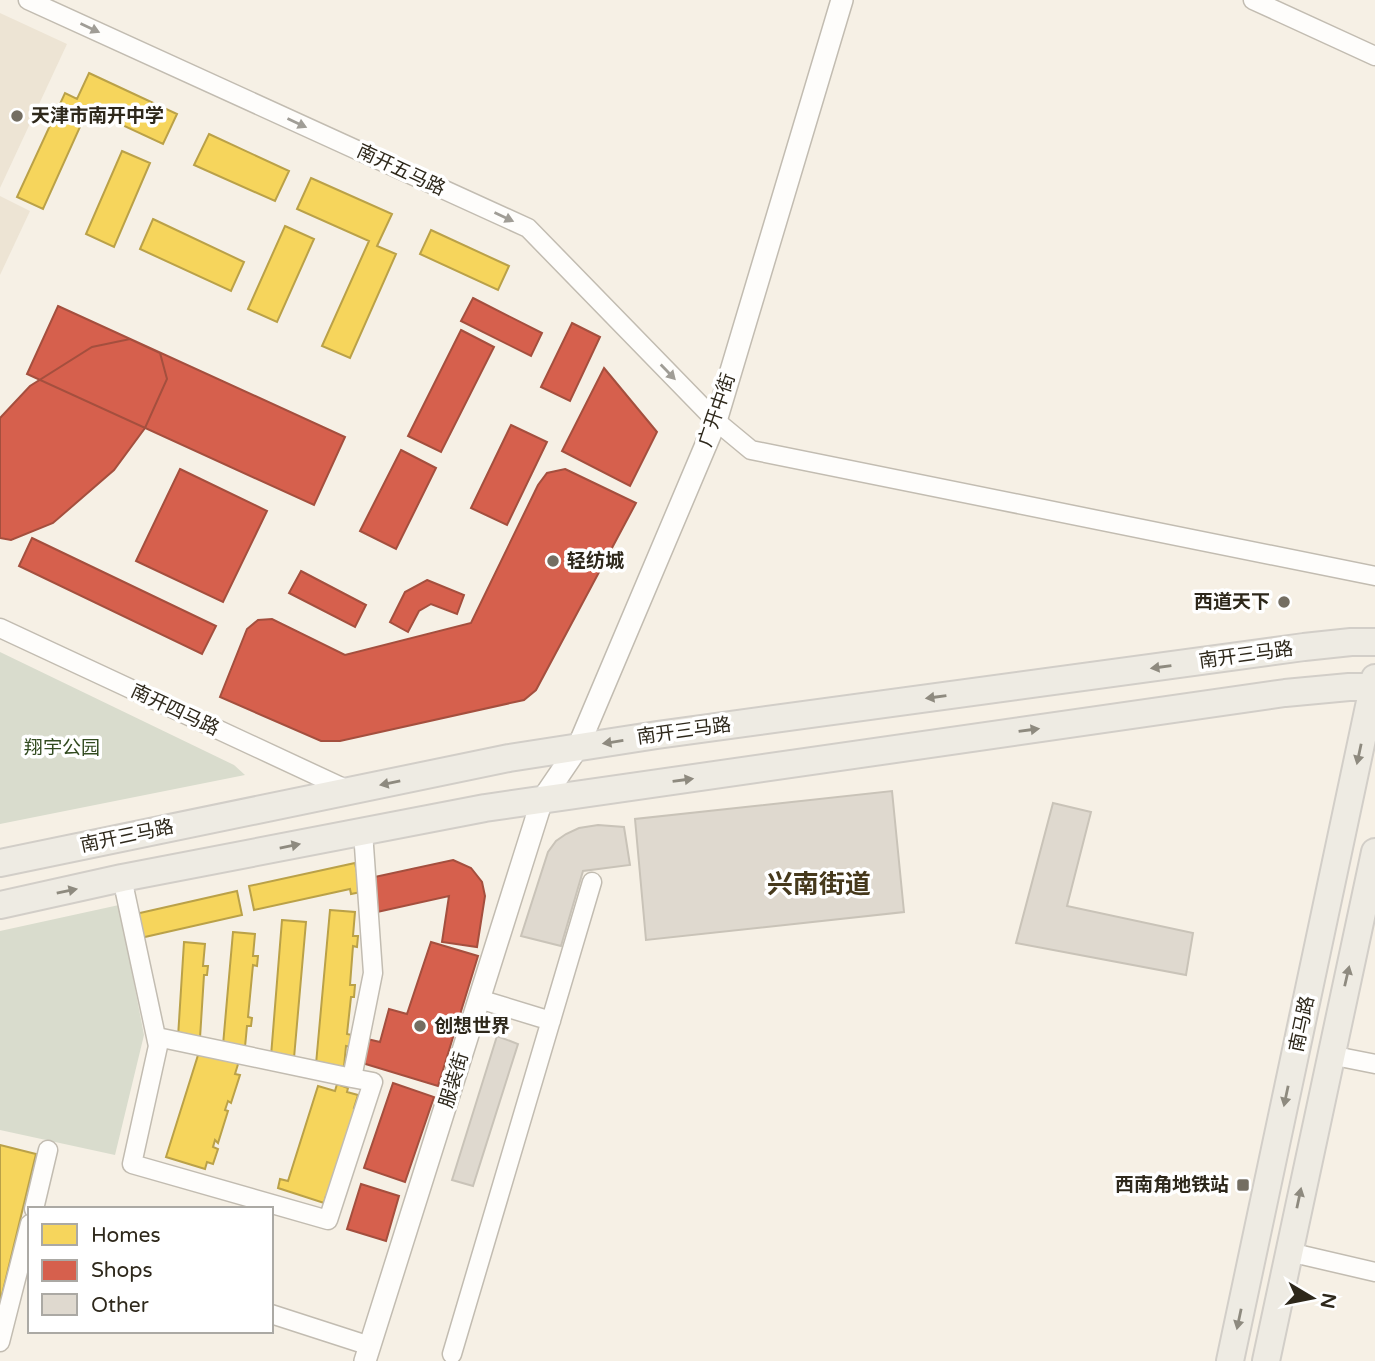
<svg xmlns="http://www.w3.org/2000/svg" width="1375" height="1361" font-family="'Varela Round','Noto Sans SC',sans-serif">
  <rect width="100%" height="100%" fill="#f6f0e5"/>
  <path fill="#ede4d4" d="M0 13 67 44 0 188Z
    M0 196 30 211 0 275Z"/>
  <path fill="#d9dccd" d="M0 652 234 765 245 775 0 824Z
    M119 905 144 1035 115 1155 0 1130V931Z"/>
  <path fill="#f6d55c" stroke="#baa148" stroke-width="2" d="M89 73 177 114 163 144 88 109 43 209 17 197 65 93 77 99Z
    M209 134 289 171 275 201 194 165Z
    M122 151 150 163 114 247 86 234Z
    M311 178 392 214 377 246 396 254 350 358 322 346 369 241 297 209Z
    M153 219 244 262 231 291 140 249Z
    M285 226 314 239 277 322 248 309Z
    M431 230 509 266 498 290 420 254Z
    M355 863 361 892 351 894 350 889 254 910 249 886Z
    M237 891 242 915 136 939 131 915Z
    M330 910 355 912 353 936H358L357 947 353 946 350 985H355L354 997H351L347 1034 352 1035 351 1047 346 1046 344 1067 316 1064Z
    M282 920 306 922 294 1058 271 1056Z
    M233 932 255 934 253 956H258L257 966 253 965 248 1017 252 1018 251 1026H247L245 1047 223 1045Z
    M184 942 205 944 203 966H208L207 975H204L200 1038 178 1037Z
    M199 1052 239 1061 235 1074 240 1075 231 1103 228 1101 225 1110 228 1111 218 1143 215 1140 213 1147 218 1149 213 1164 207 1162 205 1169 166 1157Z
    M337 1084 348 1088 347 1092 358 1095 354 1108 359 1109 332 1198 326 1196 324 1203 278 1188 280 1179 288 1181 318 1086 335 1091Z
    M0 1145 36 1154 0 1303Z"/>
  <path fill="#d6604d" stroke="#a44f3e" stroke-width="2" d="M473 298 542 333 531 356 461 321Z
    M58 306 345 437 314 505 27 374Z
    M572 323 600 337 570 401 541 387Z
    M461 330 494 347 441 452 408 436Z
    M130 339 160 353 167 379 145 428 114 470 53 523 11 540 0 538V418L30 386 92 347Z
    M604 368 657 432 630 486 562 451Z
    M511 425 547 442 507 525 471 508Z
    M401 450 436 468 396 549 360 531Z
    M180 469 267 511 223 602 136 561Z
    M565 469 636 503 536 690 524 700 340 741H321L220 697 247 629 258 620 272 619 345 655 471 623 538 485 547 473Z
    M32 538 216 626 202 654 19 566Z
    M301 571 366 605 355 627 289 593Z
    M427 580 464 595 457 614 431 604 419 611 408 632 390 622 405 592Z
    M453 860 471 868 482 882 485 896 477 947 442 942 449 896 377 912 370 878Z
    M431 942 478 956 438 1086 359 1062 363 1038 380 1042 389 1009 407 1014Z
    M393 1083 434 1097 405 1182 364 1168Z
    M361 1184 399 1196 386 1241 347 1229Z"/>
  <path fill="#dfd9cf" stroke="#c9c3b8" stroke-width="2" d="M892 791 904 912 646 940 635 819Z
    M1053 803 1091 812 1067 906 1193 933 1186 975 1016 943Z
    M598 825 624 827 630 865 583 871 561 946 521 936 548 852 556 841 566 834 579 828Z
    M497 1036 518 1044 473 1186 452 1180Z"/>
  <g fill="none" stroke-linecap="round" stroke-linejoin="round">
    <defs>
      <path id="minor" d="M28 0 528 228 716 421 751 450 1375 576
        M1253 0 1375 56
        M0 628 350 791
        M122 878 158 1046 132 1164 328 1220 373 1082 352 1078 373 973 363 832
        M479 999 551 1021
        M157 1037 352 1078
        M1330 1055 1375 1064
        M34 1209 48 1150
        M1289 1252 1375 1272
        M271 1314 370 1346
        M0 1342 30 1224
        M452 1354 592 882"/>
      <path id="tertiary" d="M365 1361 542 800 578 747 716 421 842 0"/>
      <path id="primary" d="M0 863 509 758 657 735 1304 647 1351 642H1375
        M0 905 122 878 485 808 1285 693 1349 687H1375
        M1230 1361 1375 678
        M1266 1361 1375 852"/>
    </defs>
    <use href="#minor" stroke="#c2bcb1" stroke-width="21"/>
    <use href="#tertiary" stroke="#c2bcb1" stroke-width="24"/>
    <use href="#primary" stroke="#d2cec8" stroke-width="30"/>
    <use href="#minor" stroke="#fefdfb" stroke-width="18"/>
    <use href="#tertiary" stroke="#fefdfb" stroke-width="21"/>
    <use href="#primary" stroke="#eeebe3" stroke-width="26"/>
  </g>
  <defs><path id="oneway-solid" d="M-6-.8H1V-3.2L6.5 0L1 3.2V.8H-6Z" transform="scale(1.75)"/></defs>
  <g fill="#a09d96">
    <use href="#oneway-solid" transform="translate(90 28) rotate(25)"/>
    <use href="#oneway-solid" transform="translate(297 123) rotate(25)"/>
    <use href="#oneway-solid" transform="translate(504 217) rotate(25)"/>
    <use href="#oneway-solid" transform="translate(668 372) rotate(46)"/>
  </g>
  <g fill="#8e8a7f">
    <use href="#oneway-solid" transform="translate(1161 667) rotate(172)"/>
    <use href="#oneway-solid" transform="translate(936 697) rotate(172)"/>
    <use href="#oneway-solid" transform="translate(1029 730) rotate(-8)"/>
    <use href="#oneway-solid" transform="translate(613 742) rotate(171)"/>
    <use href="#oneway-solid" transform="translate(1359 754) rotate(102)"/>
    <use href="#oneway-solid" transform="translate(683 780) rotate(-8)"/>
    <use href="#oneway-solid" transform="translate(390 783) rotate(168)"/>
    <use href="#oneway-solid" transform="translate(290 846) rotate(-11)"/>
    <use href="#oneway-solid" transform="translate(67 891) rotate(-12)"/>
    <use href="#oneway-solid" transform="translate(1347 976) rotate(-77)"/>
    <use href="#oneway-solid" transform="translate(1286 1096) rotate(102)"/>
    <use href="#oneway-solid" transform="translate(1299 1198) rotate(-78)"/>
    <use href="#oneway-solid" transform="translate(1239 1319) rotate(102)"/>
  </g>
  <g fill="#746e62" stroke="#fff" stroke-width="2.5">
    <circle cx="17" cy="116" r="7"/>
    <circle cx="553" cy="561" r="7"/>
    <circle cx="1284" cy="602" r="7"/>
    <circle cx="420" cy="1026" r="7"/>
    <rect x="1236" y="1178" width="14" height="14" rx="3.5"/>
  </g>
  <g text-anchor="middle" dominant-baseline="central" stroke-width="7" stroke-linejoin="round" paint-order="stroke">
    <g font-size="19" font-weight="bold" fill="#2e281b" stroke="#fff" text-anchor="start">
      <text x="31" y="116">天津市南开中学</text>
      <text x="567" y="561">轻纺城</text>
      <text x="1270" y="602" text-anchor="end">西道天下</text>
      <text x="434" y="1026">创想世界</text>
      <text x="1229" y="1185" text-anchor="end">西南角地铁站</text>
    </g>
    <g font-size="19" fill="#2e281b" stroke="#fff">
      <text transform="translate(401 170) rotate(25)">南开五马路</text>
      <text transform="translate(717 410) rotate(-71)">广开中街</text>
      <text transform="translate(1246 655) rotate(-8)">南开三马路</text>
      <text transform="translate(175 710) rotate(25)">南开四马路</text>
      <text transform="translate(684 731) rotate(-8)">南开三马路</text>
      <text transform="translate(127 836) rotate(-12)">南开三马路</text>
      <text transform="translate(1302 1024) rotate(-78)">南马路</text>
      <text transform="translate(454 1080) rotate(-73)">服装街</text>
    </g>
    <g font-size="19" fill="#324b20" stroke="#fff">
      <text x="62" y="748">翔宇公园</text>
    </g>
    <g font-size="26" font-weight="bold" fill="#46391c" stroke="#fff">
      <text x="819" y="884">兴南街道</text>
    </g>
  </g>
  <rect x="28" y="1207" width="245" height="126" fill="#ffffff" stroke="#aba9a4" stroke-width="2"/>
  <rect x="42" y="1224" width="35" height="21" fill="#f6d55c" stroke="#aba9a4" stroke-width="2"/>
  <text x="91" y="1242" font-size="21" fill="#2e281b">Homes</text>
  <rect x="42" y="1260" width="35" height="21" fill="#d6604d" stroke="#aba9a4" stroke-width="2"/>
  <text x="91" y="1277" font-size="21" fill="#2e281b">Shops</text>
  <rect x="42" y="1294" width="35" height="21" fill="#dfd9cf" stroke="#aba9a4" stroke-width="2"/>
  <text x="91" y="1312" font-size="21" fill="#2e281b">Other</text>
  <g transform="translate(1312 1298) rotate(100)" stroke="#ffffff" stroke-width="5" paint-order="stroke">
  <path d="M0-5L12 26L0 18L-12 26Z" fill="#2e281b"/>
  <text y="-10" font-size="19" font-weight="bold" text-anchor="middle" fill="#2e281b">N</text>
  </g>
</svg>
